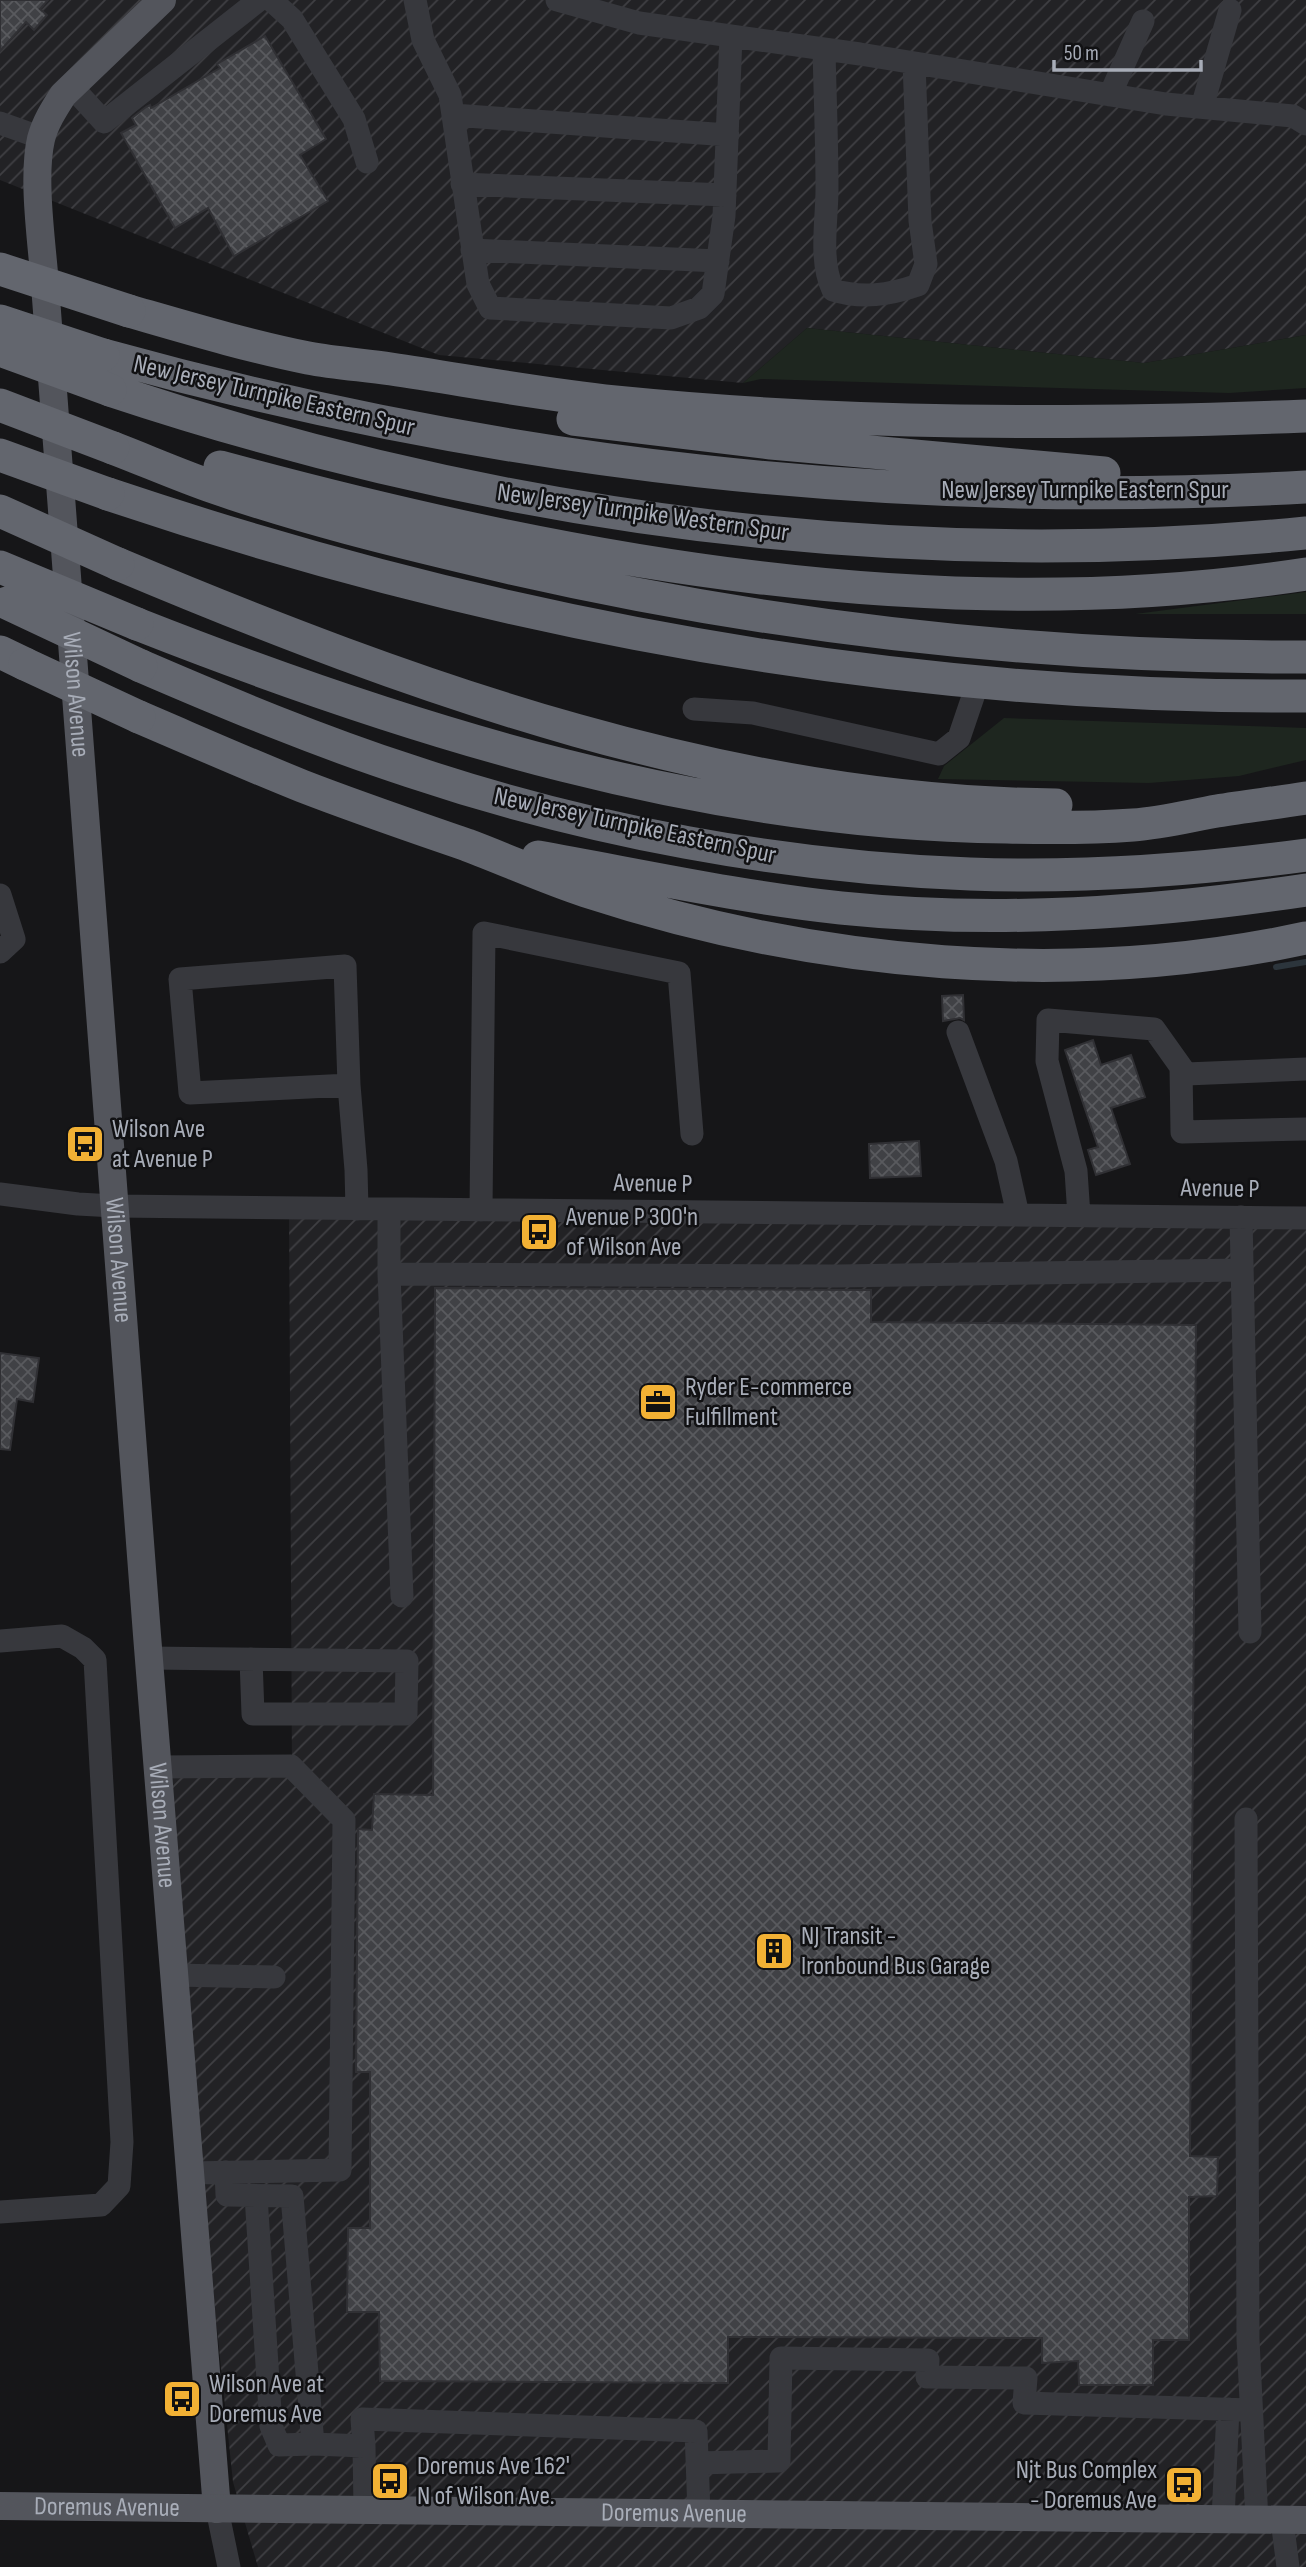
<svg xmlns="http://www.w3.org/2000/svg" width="1306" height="2567" font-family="'Sofia Sans Condensed',sans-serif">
  <defs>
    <pattern id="industrial-furrows" width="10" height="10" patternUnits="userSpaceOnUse" patternTransform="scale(1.75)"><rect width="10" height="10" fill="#222225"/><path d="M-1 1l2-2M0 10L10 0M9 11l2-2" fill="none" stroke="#3f3f43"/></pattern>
    <pattern id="building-cross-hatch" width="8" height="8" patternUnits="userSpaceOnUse" patternTransform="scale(1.75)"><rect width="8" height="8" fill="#404145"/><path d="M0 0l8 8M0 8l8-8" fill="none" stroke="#595a5e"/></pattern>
  </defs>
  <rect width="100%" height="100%" fill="#161618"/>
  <path fill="url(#industrial-furrows)" d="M0 0H1306V335L1144 363 807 328 743 383 439 355 0 180Z
    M289 1208 1306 1216V2567H258L233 2482 159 1775 292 1772Z"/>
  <path fill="#1e261f" d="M807 328 1144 363 1306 335V388L1229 393 761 379 743 383Z
    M1306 592V614H1135Z
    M1004 718 1306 728V760L1239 776 1149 783 938 779 944 766Z"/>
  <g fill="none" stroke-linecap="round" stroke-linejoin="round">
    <path stroke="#2c353c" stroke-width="6" d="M1276 967 1306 962"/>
  </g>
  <path fill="url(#building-cross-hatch)" stroke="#303034" stroke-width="2" d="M0 0H48L40 9 47 15 34 30 26 22 0 51Z
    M265 36 326 139 300 155 328 201 234 256 208 208 175 228 121 133 136 125 132 118 146 107 150 105 151 108 220 68 217 64Z
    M963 995 964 1020 960 1018 943 1021 942 996Z
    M1093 1040 1101 1065 1131 1055 1145 1097 1111 1108 1130 1164 1096 1175 1088 1150 1098 1147 1065 1050Z
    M919 1141 921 1176 870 1178 869 1144Z
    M435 1288 871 1290V1322L1196 1325 1190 2156 1218 2157 1217 2196 1189 2197V2340H1153V2385H1079L1078 2361 1042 2363V2338L728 2337V2383L380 2381 379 2312H347L348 2228H370V2072H356L358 1829 372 1830 374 1794 433 1795Z
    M0 1353 39 1358 33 1402 17 1399 10 1450 0 1449Z"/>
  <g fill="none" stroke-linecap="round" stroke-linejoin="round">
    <path stroke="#37383d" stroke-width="23" d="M271 0 292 19 354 119 367 162
      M415 0 423 40 450 95 478 284 490 308 671 318 699 308 713 294 724 216 731 36
      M557 0 639 23 860 54 1166 104 1293 116 1306 124
      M824 49C825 95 827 142 827 189 827 221 819 260 833 290 862 299 889 295 918 285L926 264 920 221 914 63
      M72 87 104 122 259 0
      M1110 95 1143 21
      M1202 107 1230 10
      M453 115 728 135
      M0 123 42 138
      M462 184 725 195
      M472 250 718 261
      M694 709 753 713 939 754 959 738 978 682
      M0 895 14 939 0 952
      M345 966 349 1085 190 1093 180 979Z
      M958 1032 1006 1161 1018 1215
      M1181 1067 1182 1132 1306 1129
      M349 1085 356 1170 357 1209
      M0 1194 78 1204 114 1206 1306 1218
      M389 1209V1274L837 1276 1242 1270
      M481 1210 484 933 679 973 692 1134
      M1079 1216 1076 1171 1047 1061 1048 1020 1154 1029 1186 1074 1306 1069
      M1241 1217 1250 1632
      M389 1274 402 1596
      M0 1641 62 1636 83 1648 95 1660 122 2142 119 2186 101 2205 0 2212
      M149 1658 407 1661 406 1714H253L251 1659
      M158 1767 291 1766 344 1820 340 2170 190 2173
      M1246 1819 1248 2340 1257 2521
      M175 1975 274 1977
      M226 2172 227 2195 292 2196 313 2444 279 2445 271 2426 256 2196
      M313 2444 364 2446 365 2510
      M364 2446 362 2419 696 2431 699 2513
      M697 2463 779 2461 781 2358 928 2360 927 2377 1026 2378 1024 2403 1251 2410
      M217 2509 229 2567
      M1223 2519 1228 2409
      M1282 2520 1288 2567"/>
    <g stroke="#53555c" stroke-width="28">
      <path id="s1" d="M162 0 63 95C54 109 45 123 41 139 32 178 42 244 45 285L147 1635 217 2509"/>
      <path id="s2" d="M0 2506 1306 2520"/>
    </g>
    <path stroke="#63666e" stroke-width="33" d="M129 311C188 328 248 346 308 358 335 363 363 365 391 369 465 380 539 394 615 402 844 425 1076 425 1306 416
      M103 355C499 465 895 510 1306 487
      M110 390C499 519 897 573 1306 533
      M573 419 771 443 1104 473
      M113 448C147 461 181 476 216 488 303 518 392 540 481 561 752 625 1028 658 1306 657
      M220 467C575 563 938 630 1306 574
      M108 494C495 624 896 699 1306 696
      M118 564C415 689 730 802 1056 805
      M137 624C414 733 707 824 1007 827 1049 828 1092 828 1133 825 1161 823 1189 816 1217 811 1246 806 1276 803 1306 798
      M0 652 25 664
      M141 666C229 704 318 741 410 771 589 831 781 867 970 874 1082 878 1195 870 1306 855
      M139 717C193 740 247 764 302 786 356 807 412 826 467 845 507 860 546 878 586 891 816 966 1069 989 1306 938
      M538 857C639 875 739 897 841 908 997 924 1152 913 1306 890"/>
    <path stroke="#63666e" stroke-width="33" d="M0 269 129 311
      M0 321 103 355
      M0 350 110 390
      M0 405 113 448
      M0 455 108 494
      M0 511 118 564
      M0 567 137 624
      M7 603 141 666
      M25 664 139 717"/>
  </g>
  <defs>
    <symbol id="bus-square" viewBox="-11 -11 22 22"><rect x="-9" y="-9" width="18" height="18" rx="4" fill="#f2b134" stroke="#111113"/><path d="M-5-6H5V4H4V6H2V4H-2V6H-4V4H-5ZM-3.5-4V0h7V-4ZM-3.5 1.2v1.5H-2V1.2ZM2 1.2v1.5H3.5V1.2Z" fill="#111"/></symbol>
    <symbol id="office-square" viewBox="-11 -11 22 22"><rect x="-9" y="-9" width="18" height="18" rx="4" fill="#f2b134" stroke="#111113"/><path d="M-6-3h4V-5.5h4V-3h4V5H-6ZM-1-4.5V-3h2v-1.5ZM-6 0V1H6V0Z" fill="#111"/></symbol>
    <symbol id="building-square" viewBox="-11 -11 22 22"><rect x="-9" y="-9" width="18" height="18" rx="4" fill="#f2b134" stroke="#111113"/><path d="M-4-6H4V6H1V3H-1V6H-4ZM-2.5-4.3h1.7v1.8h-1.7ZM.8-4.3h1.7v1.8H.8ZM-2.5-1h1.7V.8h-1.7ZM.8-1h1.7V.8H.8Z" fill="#111"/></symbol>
  </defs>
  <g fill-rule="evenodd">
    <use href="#bus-square" x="63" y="1122" width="44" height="44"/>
    <use href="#bus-square" x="517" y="1210" width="44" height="44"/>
    <use href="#office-square" x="636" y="1380" width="44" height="44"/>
    <use href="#building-square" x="752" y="1929" width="44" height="44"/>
    <use href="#bus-square" x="160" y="2377" width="44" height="44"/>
    <use href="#bus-square" x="368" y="2459" width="44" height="44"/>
    <use href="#bus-square" x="1162" y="2463" width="44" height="44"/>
  </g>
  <g text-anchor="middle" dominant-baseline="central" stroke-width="5" stroke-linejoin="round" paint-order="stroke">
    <g font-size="26" fill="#a8adb8" stroke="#111113">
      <text transform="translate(274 396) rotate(13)">New Jersey Turnpike Eastern Spur</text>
      <text x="1085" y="490">New Jersey Turnpike Eastern Spur</text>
      <text transform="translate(643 513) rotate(8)">New Jersey Turnpike Western Spur</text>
      <text stroke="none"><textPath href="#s1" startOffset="744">Wilson Avenue</textPath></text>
      <text transform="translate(635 826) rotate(12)">New Jersey Turnpike Eastern Spur</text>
      <text transform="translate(653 1184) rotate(1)">Avenue P</text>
      <text transform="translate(1220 1189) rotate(1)">Avenue P</text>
      <text stroke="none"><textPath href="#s1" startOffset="1311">Wilson Avenue</textPath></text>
      <text stroke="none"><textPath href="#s1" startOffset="1878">Wilson Avenue</textPath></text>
      <text stroke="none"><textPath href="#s2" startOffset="107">Doremus Avenue</textPath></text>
      <text stroke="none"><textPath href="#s2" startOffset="674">Doremus Avenue</textPath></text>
    </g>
    <g font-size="26" fill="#a8adb8" stroke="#111113" text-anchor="start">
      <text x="112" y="1129">Wilson Ave<tspan x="112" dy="30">at Avenue P</tspan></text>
      <text x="566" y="1217">Avenue P 300'n<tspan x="566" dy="30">of Wilson Ave</tspan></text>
      <text x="685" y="1387">Ryder E-commerce<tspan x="685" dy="30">Fulfillment</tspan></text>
      <text x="801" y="1936">NJ Transit -<tspan x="801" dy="30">Ironbound Bus Garage</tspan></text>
      <text x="209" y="2384">Wilson Ave at<tspan x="209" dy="30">Doremus Ave</tspan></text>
      <text x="417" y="2466">Doremus Ave 162'<tspan x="417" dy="30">N of Wilson Ave.</tspan></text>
      <text x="1157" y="2470" text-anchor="end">Njt Bus Complex<tspan x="1157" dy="30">- Doremus Ave</tspan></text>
    </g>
  </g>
  <path d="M1054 60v10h147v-10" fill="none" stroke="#a8adb8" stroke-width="3.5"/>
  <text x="1064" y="60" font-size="21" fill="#a8adb8" stroke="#111113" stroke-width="5" paint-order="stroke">50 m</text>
</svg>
